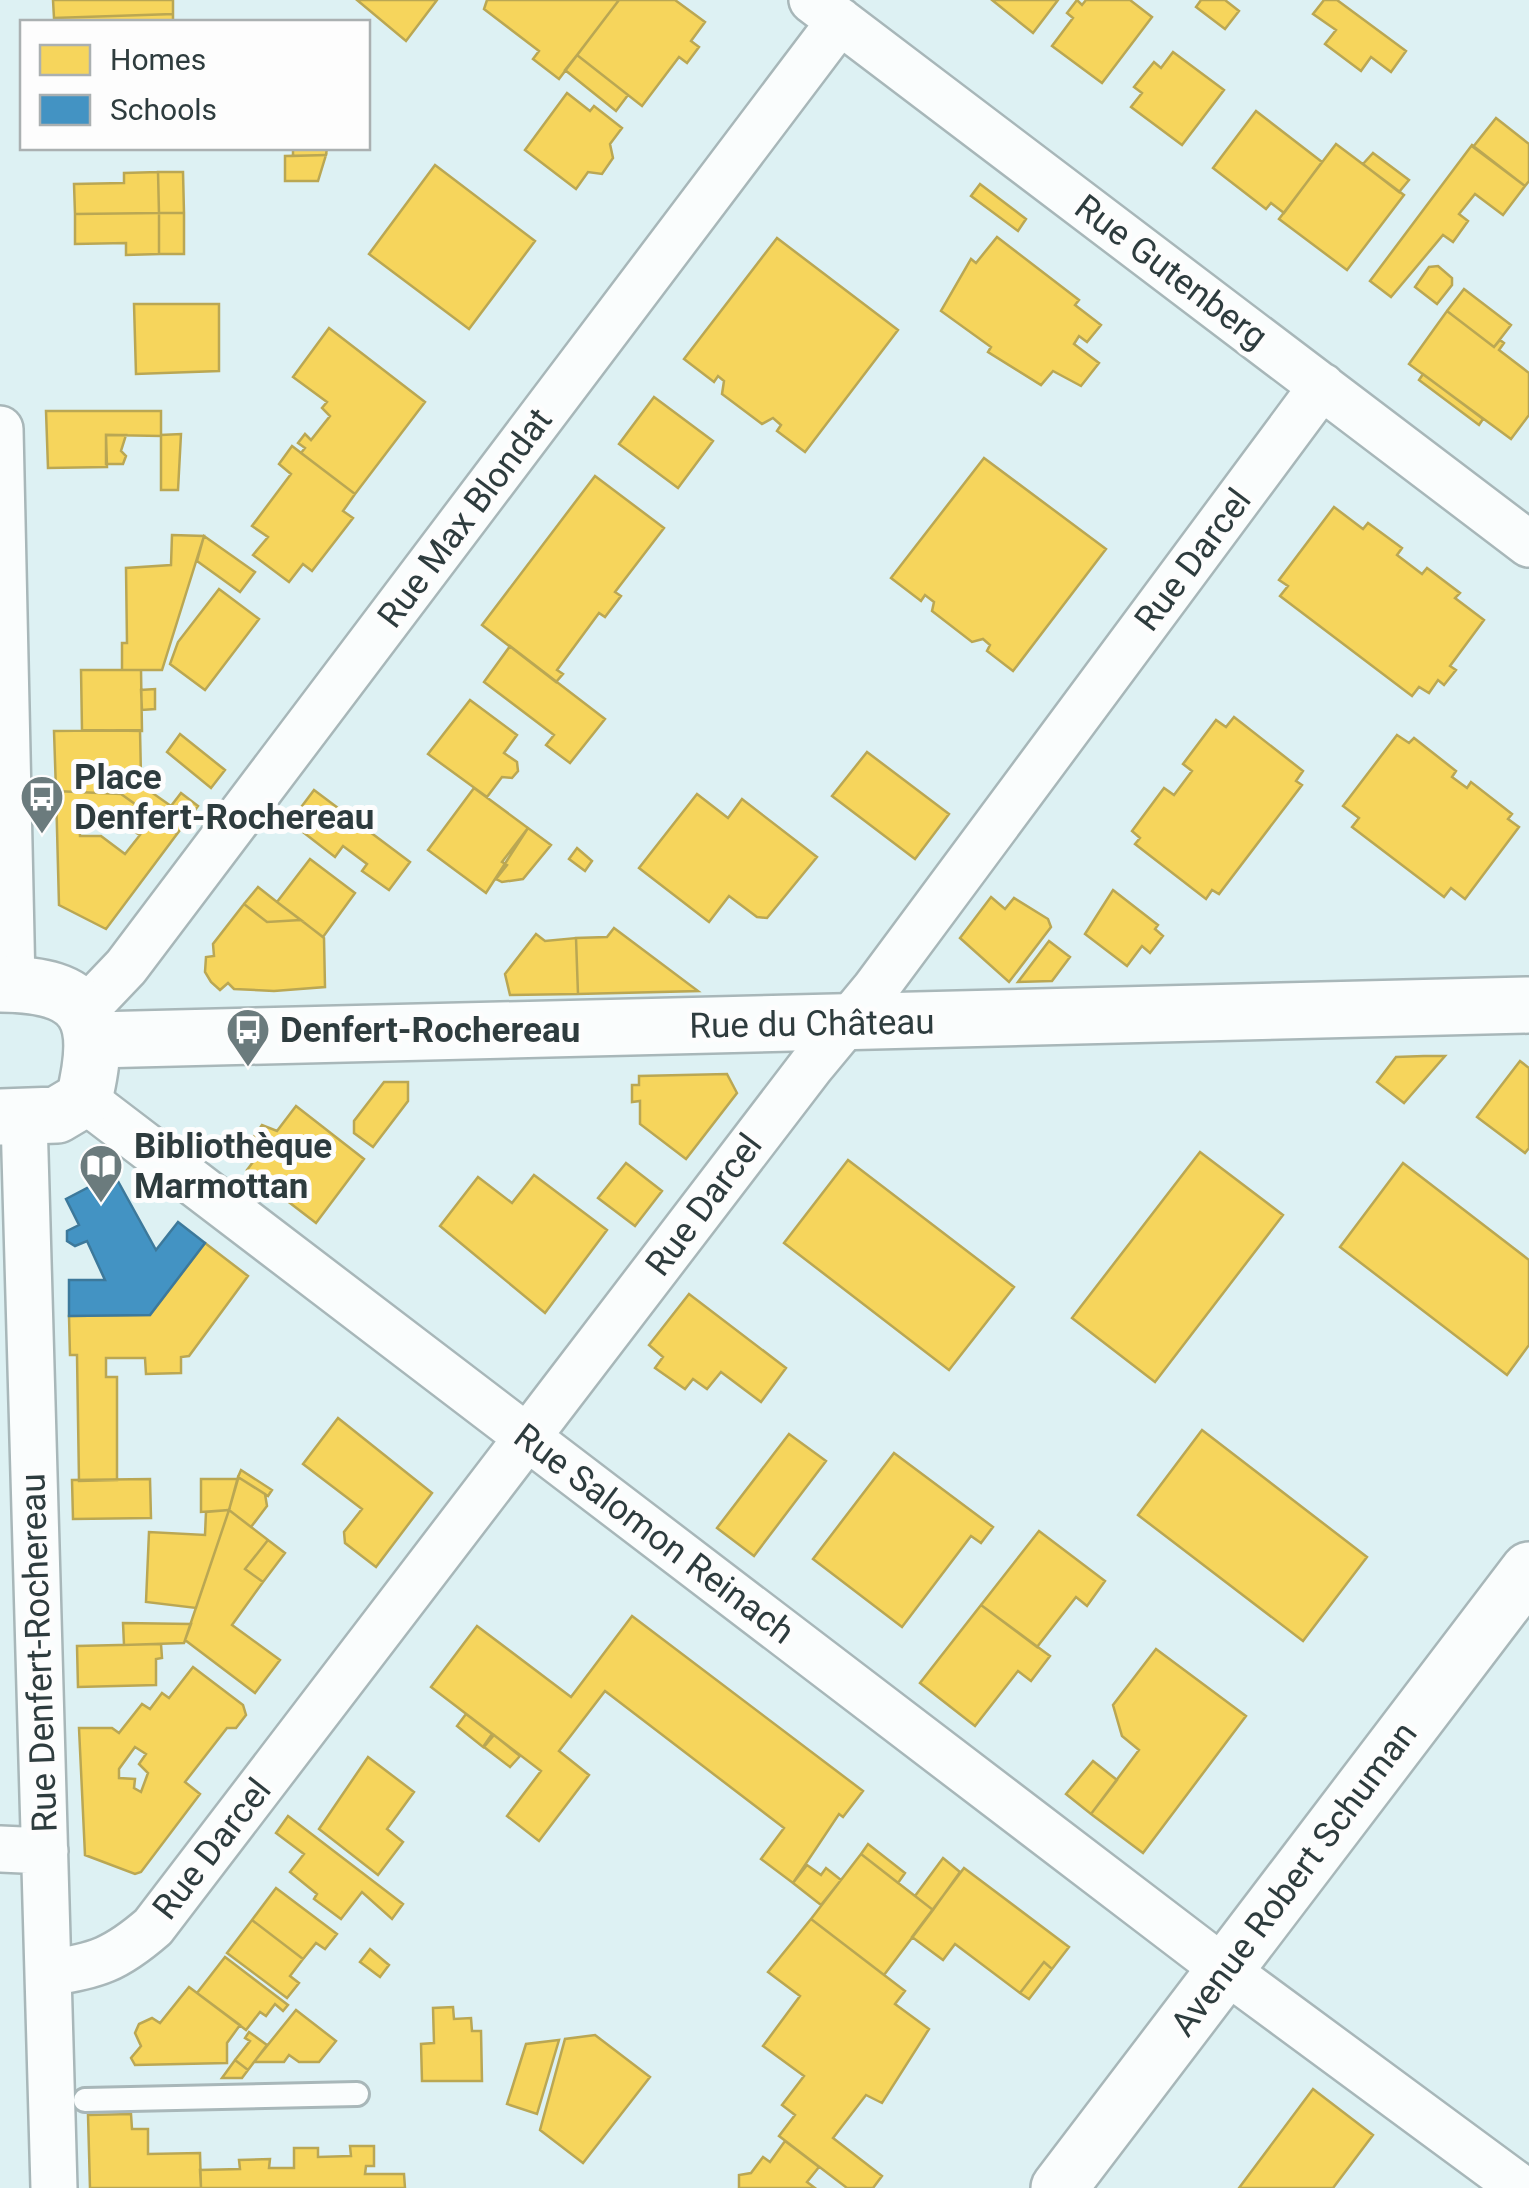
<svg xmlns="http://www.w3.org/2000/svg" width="1529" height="2188" font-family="Roboto,sans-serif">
  <rect width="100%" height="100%" fill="#ddf1f3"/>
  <path fill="#f6d55c" stroke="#baa753" stroke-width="2.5" fill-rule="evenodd" d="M53 0H173V14L54 18Z
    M357 0H437L406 41Z
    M487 0H619L559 79 533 59 539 51 484 9Z
    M619 0H675L705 22 691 41 699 47 687 63 679 57 642 106 577 55Z
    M992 0H1058L1033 33Z
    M1077 0 1082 5 1086 0H1130L1152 17 1102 83 1052 46 1073 18 1067 13Z
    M1201 0H1225L1239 11 1225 29 1196 7Z
    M1324 0H1337L1406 51 1391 72 1371 57 1361 71 1325 44 1336 30 1313 14Z
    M173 14V22H54V18Z
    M1173 52 1224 90 1182 145 1131 107 1142 93 1134 87 1154 62 1161 68Z
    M577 55 628 95 616 111 565 70Z
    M567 93 590 111 594 106 622 128 610 144 613 158 602 174 588 172 576 189 525 150Z
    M1256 111 1322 162 1284 213 1271 203 1266 209 1213 168Z
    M1496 118 1529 144V181L1525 186 1473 147Z
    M1336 144 1404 195 1347 270 1279 219Z
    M1472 145 1525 186 1503 215 1475 194 1459 214 1468 221 1453 242 1443 235 1391 297 1370 281Z
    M293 148H327L326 155 293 156Z
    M1373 153 1409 180 1399 192 1363 164Z
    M326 155 318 181H285V156Z
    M435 165 535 241 469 329 369 254Z
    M158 172 159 213 75 214 74 184 124 183V173Z
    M158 172H183L184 213H159Z
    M980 184 1026 219 1018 231 971 196Z
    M159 213H184V254H159Z
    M159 213V254L126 255V243L75 244V214Z
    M997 237 1079 300 1075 305 1101 325 1087 342 1079 336 1074 344 1099 363 1081 386 1053 371 1041 385 988 352 991 347 941 311 971 259 976 263Z
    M777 238 898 330 805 452 777 431 781 425 773 418 762 424 722 394 724 381 718 376 714 382 684 359Z
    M1438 266 1452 278V285L1437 304 1415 287 1429 267Z
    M1464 289 1511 325 1494 347 1447 311Z
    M134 304H219V371L136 374Z
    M1447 311 1494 347 1500 340 1504 343 1499 350 1529 373V415L1511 439 1409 364Z
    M329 328 425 402 355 494 301 453 305 448 298 443 305 434 311 440 330 416 322 408 327 402 293 377Z
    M1423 374 1483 419 1479 425 1419 380Z
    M654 397 713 441 678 488 619 444Z
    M46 411H161V436L106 435 107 467 48 468Z
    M181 434 178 490H161V435Z
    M106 435H126L121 451 126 456 123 464H106Z
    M292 446 355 494 343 511 353 518 312 571 303 564 289 582 253 555 268 537 252 526 291 474 279 464Z
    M984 458 1106 549 1013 671 987 651 990 645 983 639 972 642 932 611 934 602 925 595 921 601 891 578Z
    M595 476 664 528 615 592 621 596 605 617 599 613 557 670 563 674 556 682 482 625Z
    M1334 507 1363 529 1368 523 1402 548 1397 555 1422 574 1427 568 1460 593 1455 598 1484 620 1450 666 1456 670 1444 685 1438 680 1429 693 1419 687 1412 696 1280 596 1288 586 1279 580Z
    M172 535 204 536 162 670H122V643H127L126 568 171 565Z
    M204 536 255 572 240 592 197 561Z
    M219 589 259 619 205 690 170 664 178 642Z
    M510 646 605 719 570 763 546 745 554 735 484 682Z
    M81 670H141L142 731 82 730Z
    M155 689V709L142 710 141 690Z
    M470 700 517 735 504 753 517 762 518 771 512 778 502 777 487 797 428 754Z
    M1234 717 1303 771 1296 781 1302 785 1219 894 1212 890 1206 899 1135 844 1140 838 1132 831 1164 788 1174 795 1192 771 1183 764 1216 720 1226 727Z
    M140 730 141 777 152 776 151 792 171 806 181 793 198 806 177 834 121 794 56 791 54 731Z
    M180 734 225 770 211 788 167 752Z
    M1397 735 1409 743 1414 738 1456 771 1452 777 1467 788 1471 782 1512 814 1508 819 1519 827 1465 899 1451 888 1444 897 1352 827 1359 818 1343 806Z
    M867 752 949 814 915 859 832 796Z
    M474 788 528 828 486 893 428 850Z
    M314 790 410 862 389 890 362 871 367 864 343 846 335 857 290 822Z
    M56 791 121 794 177 834 106 929 59 905ZM94 811 123 816 122 825 140 835 125 854 101 836H80L79 815 94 816Z
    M697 794 728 818 742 799 817 857 767 918 757 917 729 896 709 922 639 868Z
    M528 828 551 845 523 879 502 882 496 879 507 865 502 862Z
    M577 848 592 861 585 871 569 859Z
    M310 859 355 893 323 937 277 902Z
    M258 887 277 902 301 920 267 922 244 904Z
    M1113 890 1158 925 1155 929 1163 936 1150 953 1142 946 1127 966 1085 934Z
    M991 897 1005 909 1014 898 1048 919 1051 927 1009 982 960 938Z
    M244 904 267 922 301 920 324 938 325 987 274 991 234 989 228 983 220 990 211 982 205 972 206 957 214 956 213 944Z
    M614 928 698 991 578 994 576 938 607 937Z
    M536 934 545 941 576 938 578 994 510 995 505 974Z
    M1049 941 1070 957 1052 981 1018 982Z
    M1424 1056H1445L1404 1103 1377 1082 1396 1057Z
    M1520 1061 1529 1068V1148L1525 1153 1477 1117Z
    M727 1074 737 1093 686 1159 640 1124V1101L632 1102V1085H639V1076Z
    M384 1082H408V1101L373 1147 354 1133V1121Z
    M296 1106 364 1159 316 1223 247 1170 262 1150 253 1138 262 1125 277 1131Z
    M1200 1152 1283 1215 1155 1382 1072 1318Z
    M848 1160 1014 1287 949 1370 784 1243Z
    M626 1163 662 1191 635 1226 598 1198Z
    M1403 1163 1529 1260V1345L1507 1375 1340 1247Z
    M534 1175 607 1230 545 1313 440 1226 478 1177 512 1203Z
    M205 1243 248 1276 189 1356 181 1357V1373L146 1374 145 1358H106V1377H117V1480L79 1481 77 1355H70L69 1316 150 1315Z
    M689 1294 786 1368 761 1402 721 1372 707 1389 693 1379 685 1389 655 1368 663 1357 649 1345Z
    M338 1418 432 1493 376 1567 345 1543 344 1532 362 1509 303 1464Z
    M1202 1430 1367 1557 1303 1641 1138 1515Z
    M789 1434 826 1461 754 1556 717 1528Z
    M894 1453 993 1527 981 1543 971 1536 902 1627 813 1559Z
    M241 1470 272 1490 268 1496 238 1477Z
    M238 1477 265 1494 267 1506 251 1527 229 1510Z
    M150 1479 151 1518 73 1519 72 1480Z
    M201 1479H238L229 1510 201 1512Z
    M229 1510 196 1608 146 1602 149 1532 205 1535 206 1512Z
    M229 1510 268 1540 245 1569 263 1582 232 1625 280 1660 255 1693 185 1640Z
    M1039 1531 1105 1581 1087 1606 1076 1597 1037 1647 981 1605Z
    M268 1540 285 1553 263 1582 245 1569Z
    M981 1605 1050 1656 1031 1681 1018 1671 975 1726 920 1683Z
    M632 1616 863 1791 843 1817 839 1814 793 1883 761 1859 784 1828 605 1691 559 1751 589 1775 539 1841 507 1816 541 1771 431 1687 477 1626 571 1697Z
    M123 1623 191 1624 184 1643 124 1645Z
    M161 1644 162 1658 156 1659V1685L78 1687 77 1646Z
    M1156 1649 1246 1716 1143 1853 1091 1814 1139 1750 1122 1736 1113 1705Z
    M193 1667 243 1705 246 1715 236 1728H227L185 1782 200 1794 141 1872 135 1874 85 1855 79 1728H112L119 1733 142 1704 150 1709 162 1693 169 1698ZM135 1747 146 1754 139 1764 148 1773 141 1792 134 1788 135 1779 119 1778V1769Z
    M466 1714 492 1734 483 1747 457 1726Z
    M494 1735 520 1756 510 1767 484 1747Z
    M368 1757 414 1792 387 1829 403 1842 378 1875 319 1829Z
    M1093 1761 1117 1780 1091 1814 1066 1794Z
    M288 1816 403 1904 392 1919 362 1892 341 1919 314 1899 317 1894 290 1872 304 1854 276 1833Z
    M868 1844 905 1873 898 1883 861 1854Z
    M861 1854 933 1910 884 1975 811 1919Z
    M943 1858 960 1872 933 1910 915 1896Z
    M807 1865 821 1875 826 1868 841 1880 821 1905 793 1883Z
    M964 1868 1069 1947 1052 1969 1044 1962 1020 1993 955 1944 943 1960 912 1937Z
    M276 1888 337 1934 325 1949 316 1943 303 1959 252 1920Z
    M811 1919 905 1991 895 2004 929 2029 882 2103 866 2095 833 2138 882 2176 873 2188H847L779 2136 795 2115 782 2105 804 2076 763 2046 800 1996 768 1972Z
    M252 1920 303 1959 290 1976 299 1983 287 1998 227 1953Z
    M370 1949 389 1965 380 1977 360 1962Z
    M225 1957 288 2005 283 2011 275 2004 266 2016 260 2012 246 2030 197 1993Z
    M1044 1962 1052 1969 1029 1999 1020 1993Z
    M189 1987 240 2025 227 2043V2063L135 2065 131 2058 141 2046 135 2033 139 2024 152 2018 160 2023Z
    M453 2007 454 2019 471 2018 472 2031H481L482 2081H422L421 2044 434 2043 433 2008Z
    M296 2010 336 2041 319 2062H299L289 2055 284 2062H254Z
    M249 2032 267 2045 248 2070 235 2060 250 2041 245 2038Z
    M595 2035 650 2077 583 2163 540 2130 565 2039Z
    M559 2040 537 2114 507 2104 526 2044Z
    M235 2060 248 2070 242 2078H222Z
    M1313 2089 1373 2135 1333 2188H1239Z
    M131 2114 132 2129H148V2154L200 2153 201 2188H90L88 2115Z
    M785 2141 819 2167 807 2182 815 2188H739V2175L751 2173 763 2157 770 2162Z
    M350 2146H374V2166H366L365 2174H404L405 2188H201L200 2170 240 2169 239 2160 270 2159 269 2168H294V2148H318V2157L351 2156Z"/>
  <path fill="#4393c3" stroke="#3d799b" stroke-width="2.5" d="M114 1174 156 1250 178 1222 205 1243 150 1315 69 1316V1280H105L87 1241 75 1246 67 1241V1231L79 1225 66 1199Z"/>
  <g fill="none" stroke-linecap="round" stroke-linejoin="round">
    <defs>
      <path id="lane" d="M85 2100 357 2094"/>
      <path id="street" d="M812 0 1529 544
        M0 429 12 984
        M85 1010 126 967 840 21
        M84 1099 1224 1969 1521 2188
        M24 1118 54 2188
        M0 1849 45 1851
        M48 1973C97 1966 116 1959 153 1927L811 1066 875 989 1322 386"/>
      <path id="secondary" d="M0 984C89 985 104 1016 84 1099L57 1115 0 1117
        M95 1040 1529 1005
        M1059 2188 1529 1570"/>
    </defs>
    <use href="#lane" stroke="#a8b7b9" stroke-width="28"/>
    <use href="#street" stroke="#a8b7b9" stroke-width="50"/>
    <use href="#secondary" stroke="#a8b7b9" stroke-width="60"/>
    <use href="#lane" stroke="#fafdfd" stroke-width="22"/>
    <use href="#street" stroke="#fafdfd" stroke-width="45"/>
    <use href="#secondary" stroke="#fafdfd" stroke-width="55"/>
  </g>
  <defs>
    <symbol id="bus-pin" viewBox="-11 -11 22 30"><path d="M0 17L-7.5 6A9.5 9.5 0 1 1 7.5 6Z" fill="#6b7b7d" stroke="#fdfdfd"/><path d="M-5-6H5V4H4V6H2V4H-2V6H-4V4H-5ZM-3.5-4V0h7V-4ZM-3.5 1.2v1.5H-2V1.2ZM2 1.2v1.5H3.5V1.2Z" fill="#fff"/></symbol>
    <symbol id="library-pin" viewBox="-11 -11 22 30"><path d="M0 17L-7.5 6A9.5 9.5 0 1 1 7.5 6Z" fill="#6b7b7d" stroke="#fdfdfd"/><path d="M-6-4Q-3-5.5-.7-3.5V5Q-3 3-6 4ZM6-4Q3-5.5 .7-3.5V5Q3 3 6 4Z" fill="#fff"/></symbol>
  </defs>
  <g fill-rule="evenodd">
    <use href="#bus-pin" x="17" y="772" width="50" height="68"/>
    <use href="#bus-pin" x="223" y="1005" width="50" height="68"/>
    <use href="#library-pin" x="76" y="1141" width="50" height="68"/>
  </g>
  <g text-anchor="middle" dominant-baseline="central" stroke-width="10" stroke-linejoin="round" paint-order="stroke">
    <g font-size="35" fill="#2e3c3e" stroke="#fdfdfd">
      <text transform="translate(1171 272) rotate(37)">Rue Gutenberg</text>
      <text transform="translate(465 518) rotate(-53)">Rue Max Blondat</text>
      <text transform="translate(1193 560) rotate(-53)">Rue Darcel</text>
      <text transform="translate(812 1024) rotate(-1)">Rue du Château</text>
      <text transform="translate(704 1205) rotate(-53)">Rue Darcel</text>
      <text transform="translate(654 1534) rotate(37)">Rue Salomon Reinach</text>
      <text transform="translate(39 1653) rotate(-92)">Rue Denfert-Rochereau</text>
      <text transform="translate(212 1849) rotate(-52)">Rue Darcel</text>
      <text transform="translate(1294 1879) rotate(-53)">Avenue Robert Schuman</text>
    </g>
    <g font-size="35" font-weight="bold" fill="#2e3c3e" stroke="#fdfdfd" text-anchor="start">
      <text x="74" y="777">Place<tspan x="74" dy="40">Denfert-Rochereau</tspan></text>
      <text x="280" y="1030">Denfert-Rochereau</text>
      <text x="134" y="1146">Bibliothèque<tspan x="134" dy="40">Marmottan</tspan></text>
    </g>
  </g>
  <rect x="20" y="20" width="350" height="130" fill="#fdfdfd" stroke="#aab0b1" stroke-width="2.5"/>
  <rect x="40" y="45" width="50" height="30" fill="#f6d55c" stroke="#aab0b1" stroke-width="2.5"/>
  <text x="110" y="70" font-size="30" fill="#2e3c3e">Homes</text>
  <rect x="40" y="95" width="50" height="30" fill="#4393c3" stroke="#aab0b1" stroke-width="2.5"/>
  <text x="110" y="120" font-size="30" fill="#2e3c3e">Schools</text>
</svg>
